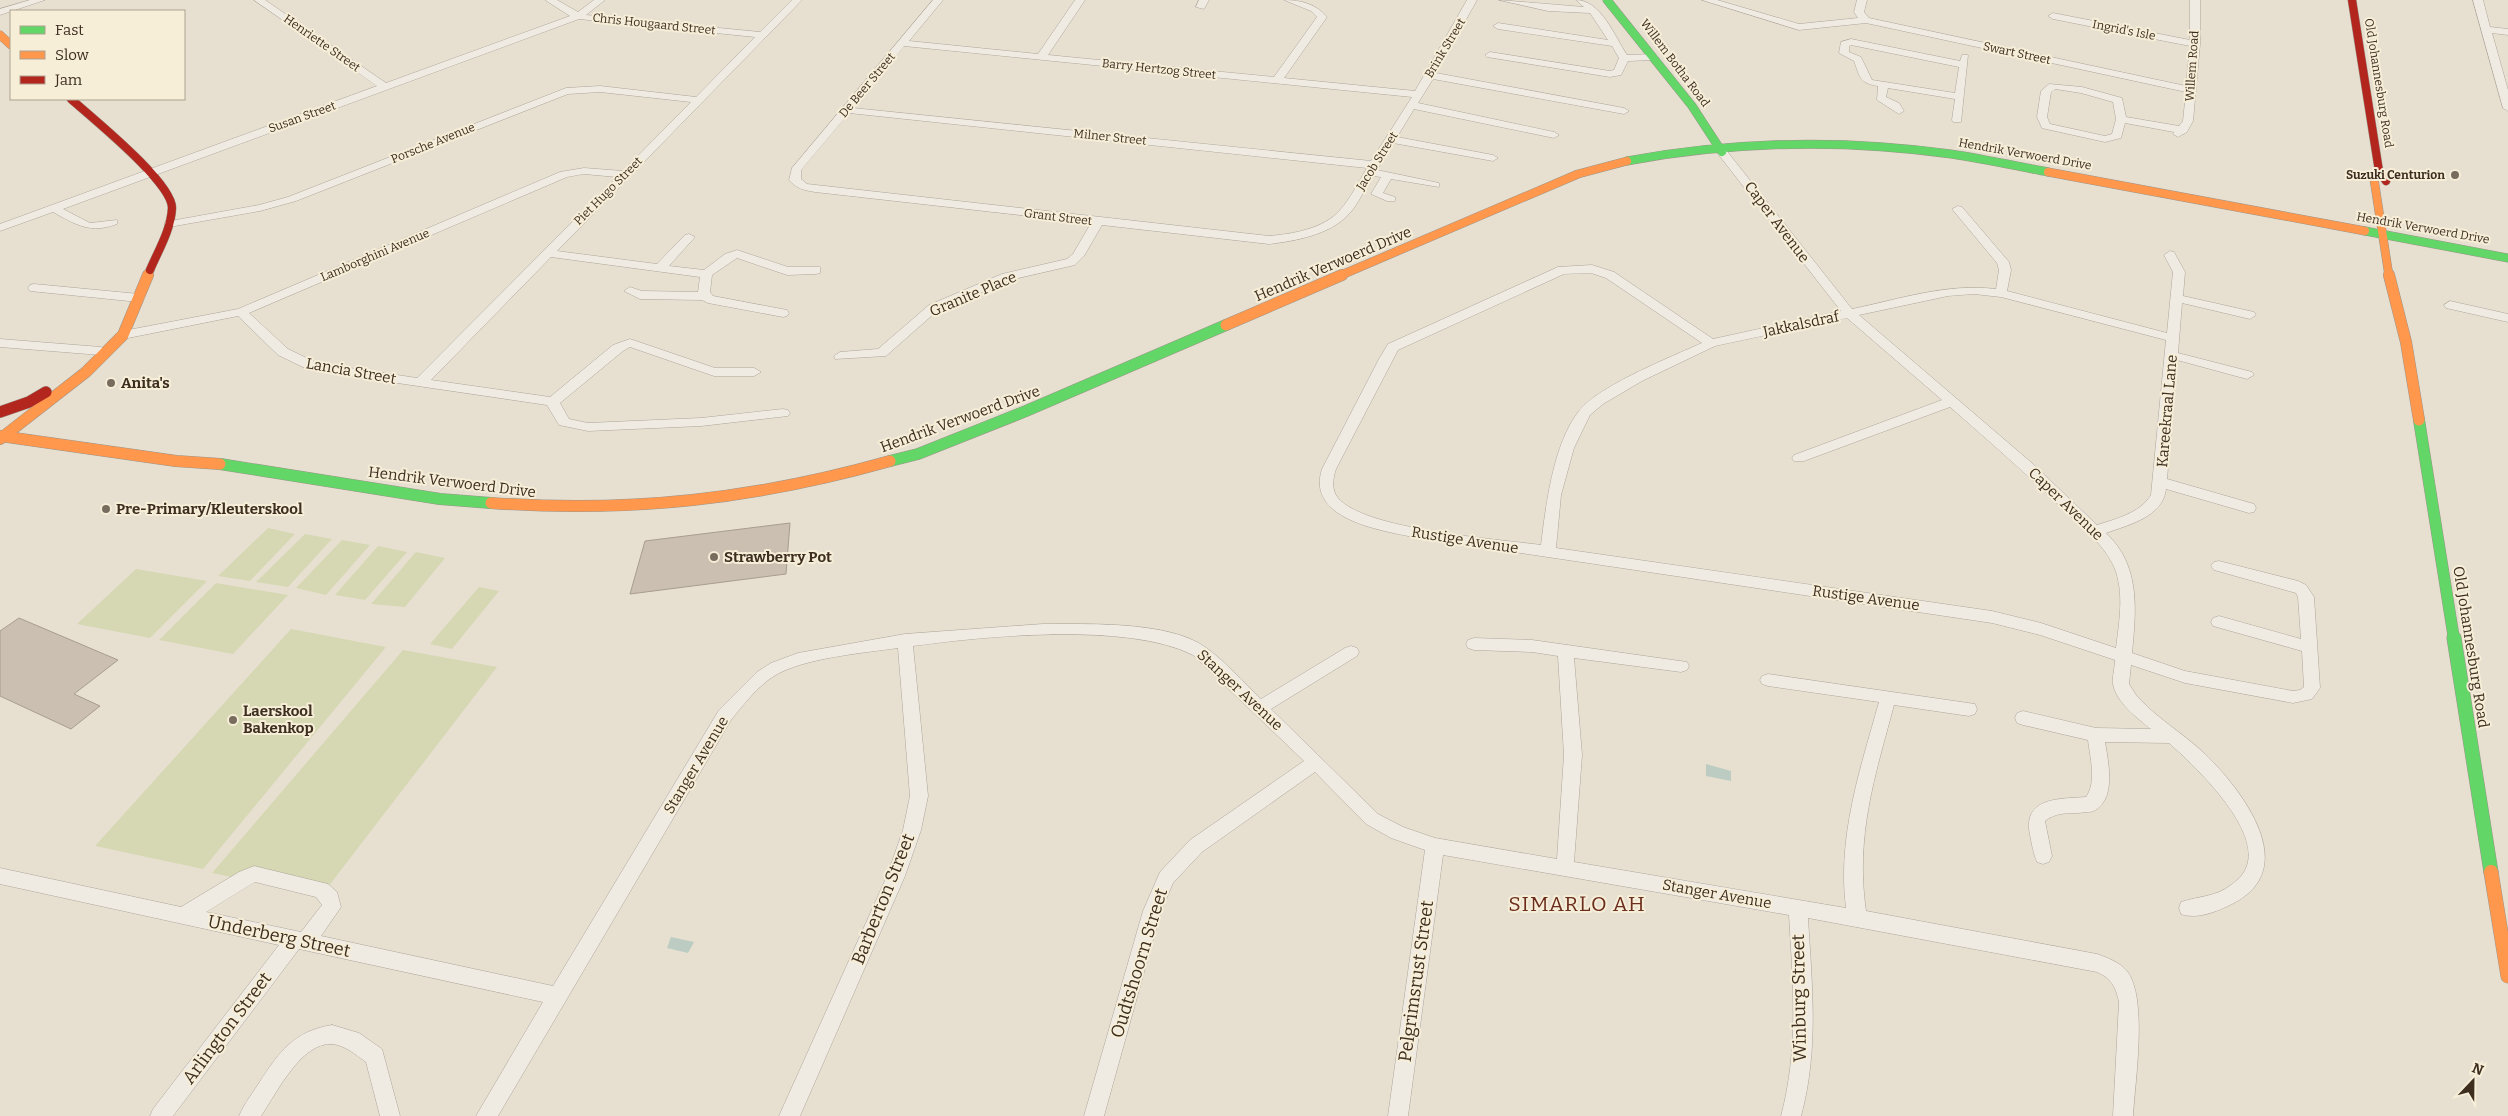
<svg xmlns="http://www.w3.org/2000/svg" width="2508" height="1116" font-family="Bitter,serif">
  <rect width="100%" height="100%" fill="#e7e0d1"/>
  <path fill="#d6d7b3" d="M268 528 295 534 250 581 218 576Z
    M305 534 332 539 288 587 256 582Z
    M342 540 370 545 326 595 296 588Z
    M378 546 407 552 365 600 335 595Z
    M416 552 445 558 405 607 371 604Z
    M136 569 207 581 150 638 77 624Z
    M216 583 288 595 233 654 159 640Z
    M479 587 499 591 452 649 430 644Z
    M291 629 386 647 203 869 95 846Z
    M403 650 497 667 321 896 212 873Z"/>
  <path fill="#bcccc2" d="M1706 764 1731 771V781L1706 776Z
    M671 937 694 942 688 953 667 948Z"/>
  <path fill="#cbbfb2" stroke="#a89c90" d="M790 523 786 574 630 594 645 541Z
    M19 618 118 660 74 694 100 706 71 729 0 696V631Z"/>
  <g fill="none" stroke-linecap="round" stroke-linejoin="round">
    <defs>
      <path id="street" d="M30 0H45L0 15V9Z
        M254 0H265L386 83 570 16 545 0H557L578 12 594 0H605L586 15 760 32 792 0H802L557 251 657 264 685 235 689 234 695 237 669 266 704 270 725 254 737 250 788 267H820V273L816 274 787 275 737 258 712 275 710 292 713 296 787 310 789 313 787 316 783 317 708 303 702 300 640 299 624 291 630 287 642 291 698 292 700 277 551 257 431 380 550 397 613 345 630 339 715 368H754L761 372 754 376H714L630 347 623 351 560 403 569 419 588 423 701 418 783 409 788 410 790 413 788 416 701 426 588 431 559 425 547 405 309 370 278 355 238 316 123 339 119 338 117 335 123 331 238 309 560 172 584 168 623 171 691 102 600 92 568 94 296 201 260 211 169 227 165 226V222L259 205 288 197 566 88 600 86 696 97 755 37 579 19 63 209 90 223 117 220V224C91 234 76 225 53 212L0 231V224L377 86ZM584 174 617 177 417 378 317 363 288 349 249 313 567 177Z
        M933 0H943L909 41 1038 54 1075 0H1085L1048 55 1274 77 1317 17 1311 11 1284 0C1301 0 1316 4 1327 17L1284 78 1415 91 1467 0H1477L1436 73 1624 108 1629 111 1624 114 1433 79 1418 103 1554 132 1559 135 1554 138 1414 109 1397 137 1493 155 1498 158 1493 161 1393 143 1377 170 1439 183V187L1391 179 1383 193 1395 197V201H1387L1371 194 1381 177 1373 176C1365 188 1358 205 1348 215 1329 235 1295 241 1269 244L1102 225 1084 256 1075 265 1010 280 937 311 886 356 835 359 834 356 840 352 878 349 929 305 1002 274 1067 259 1073 254 1091 223 815 192C804 190 797 189 789 180L792 168ZM904 46 1412 97 1371 161 853 108ZM849 113 1367 168C1359 181 1351 198 1340 210 1324 229 1292 234 1269 236L807 184 801 179V170Z
        M1199 0H1209L1204 9 1196 7Z
        M1499 0 1584 7 1576 0C1601 0 1615 37 1627 55L1653 54 1658 57 1653 60 1628 61 1621 75 1610 77 1487 57 1485 55 1490 52 1610 71 1614 70 1619 58 1612 46 1498 29 1493 26 1498 23 1608 40 1590 13 1548 11Z
        M1702 0H1717L1799 24 1858 18 1854 12 1857 0H1867L1864 12 1869 18 2186 86 2190 46 2053 19 2048 16 2053 13 2190 40V0H2200V44L2193 121 2187 132 2178 137 2173 134 2174 132 2125 123 2121 138 2105 142 2046 129 2042 128 2037 117 2041 91 2049 84 2082 87 2122 98 2126 117 2179 126 2183 121 2186 92 1866 23 1799 30ZM2055 89 2081 93 2113 102 2116 119 2112 134 2105 136 2050 124 2047 117 2051 92Z
        M2473 0H2483L2490 27 2508 29V35L2492 33 2508 90V111L2503 108Z
        M1851 39 1960 61 1962 55H1968L1961 122H1953L1952 120 1955 99 1888 88 1886 97 1899 103 1904 111 1899 114 1877 100 1878 86C1859 83 1860 77 1854 61L1839 53 1841 42ZM1851 45 1959 67 1955 93 1872 80 1861 57 1849 52V46Z
        M1722 149 1726 150 1852 309C1900 299 1947 283 1996 289L1999 270 1997 263 1952 209 1958 206 1962 207 2009 262 2011 270 2007 291 2167 333 2173 272 2164 255 2170 251 2174 252 2185 272 2183 296 2254 312 2256 315 2250 319 2182 303 2178 353 2252 372 2254 375 2247 379 2177 360 2167 479 2254 504 2256 508 2254 512 2249 513 2166 489C2163 517 2128 525 2106 533 2141 566 2136 610 2132 653L2185 671 2293 691 2300 690 2304 687 2302 651 2213 626 2211 622 2213 618 2219 616 2301 639 2298 597 2296 593 2214 570 2211 566 2214 562 2219 561 2298 581 2306 585 2314 597 2320 688 2312 699 2293 703 2185 683 2131 665 2129 684 2136 695C2156 718 2183 733 2205 754 2242 790 2303 869 2232 904 2218 911 2197 920 2181 914L2179 908 2181 902C2199 896 2216 897 2231 885 2237 881 2244 874 2246 868 2263 830 2194 765 2169 743L2105 742C2108 761 2116 795 2097 809 2093 813 2084 812 2078 813 2066 813 2055 813 2045 821L2052 856 2049 862 2043 864 2037 862C2033 853 2032 844 2030 835 2022 797 2059 799 2086 797 2097 782 2090 757 2088 740L2023 725 2017 723 2015 718 2017 713 2023 711 2096 728 2151 729C2137 718 2116 702 2113 684 2112 677 2115 667 2115 660L2040 635 1992 623 1413 537C1379 530 1306 519 1322 469L1379 359 1388 344 1558 267 1592 265 1614 272 1713 339 1841 311 1718 154V150ZM1591 273 1606 278 1702 343C1671 357 1598 386 1579 411 1553 444 1546 505 1541 545 1498 539 1365 530 1338 498 1331 490 1333 478 1336 469L1398 350 1564 274ZM1974 294 2001 297 2166 340 2151 495C2140 513 2116 519 2097 525L2033 464 1859 315 1948 296ZM1847 318 1942 400 1794 455 1792 458 1794 461H1804L1950 407C1989 441 2028 475 2066 512 2084 529 2108 548 2116 572 2124 597 2119 623 2116 648L2041 623 1992 611 1556 548 1561 495 1574 448 1590 415 1603 404 1642 381 1715 346Z
        M34 284 139 294 145 298 139 302 30 291 28 288 30 285Z
        M2450 301 2508 314V322L2446 308 2444 305Z
        M0 339 101 347 107 351 101 355 0 347Z
        M1043 624C1087 624 1169 621 1205 647 1225 661 1243 682 1261 699L1345 648 1351 646 1357 648 1359 652 1357 656 1271 709 1378 814 1403 827 1435 838 1557 859 1564 755 1558 656 1532 652 1474 650 1468 648 1466 644 1468 640 1474 638 1532 640 1687 662 1689 666 1687 670 1681 672 1574 658 1582 755 1574 862 1846 908C1837 837 1860 770 1879 702L1768 686 1762 684 1760 680 1762 676 1768 674 1975 704 1977 709 1975 714 1969 716 1894 705C1875 776 1855 836 1866 911L2097 954C2108 958 2119 962 2127 971 2148 998 2135 1081 2133 1116H2113L2119 1002C2116 987 2111 978 2097 972L1808 918C1812 985 1819 1050 1801 1116H1781C1799 1049 1793 983 1789 915L1443 855 1408 1116H1388L1425 850 1391 838 1366 824 1315 772 1202 852 1173 883 1161 911 1104 1116H1084L1143 911 1160 872 1190 840 1304 761 1193 655C1128 622 986 636 913 646L928 796 921 830 905 876 800 1116H779L887 876 903 830 910 796 898 648C863 653 803 658 774 676 757 687 744 704 731 720L498 1116H476L543 1002 299 949 173 1116H150L153 1109 279 945 0 884V868L181 907 239 872 254 866 328 884 337 892 341 907 321 936 553 986 719 710 757 672 771 663 798 653 905 634ZM255 882 316 897 322 905 301 932 206 912Z
        M332 1025 359 1033 382 1049 400 1116H380L366 1062C356 1055 345 1045 332 1044 301 1042 276 1094 261 1116H239C244 1104 252 1094 259 1083 279 1052 294 1031 332 1025Z"/>
      <path id="fast-far2" d="M1607 0 1692 106 1722 152
        M1627 161C1735 141 1843 139 1951 154 1984 159 2016 166 2048 172
        M2365 231 2508 258"/>
      <path id="fast-far1" d="M2419 420 2454 639
        M890 461 918 454 1026 411 1226 325
        M220 464 440 499 491 503"/>
      <path id="fast" d="M2454 638 2491 872"/>
      <path id="slow-far2" d="M0 35 11 45
        M2379 171 2374 179 2389 276
        M2048 172 2365 231
        M147 276 150 270
        M1339 276 1578 174 1627 161"/>
      <path id="slow-far1" d="M2389 275 2406 342 2419 420
        M1226 325 1342 275
        M0 436 176 461 220 464
        M0 439 86 372 123 335 148 275
        M491 503C631 513 755 499 890 461"/>
      <path id="slow" d="M2491 872 2508 976"/>
      <path id="jam-far1" d="M2352 0 2379 171 2386 181
        M71 99C92 118 172 182 172 208 171 230 158 251 150 270"/>
      <path id="jam" d="M0 412 29 402 46 392"/>
    </defs>
    <use href="#street" stroke="#ada599" stroke-width="1"/>
    <use href="#fast-far2" stroke="#9c958a" stroke-width="9"/>
    <use href="#fast-far1" stroke="#9c958a" stroke-width="12"/>
    <use href="#fast" stroke="#9c958a" stroke-width="15"/>
    <use href="#slow-far2" stroke="#9c958a" stroke-width="9"/>
    <use href="#slow-far1" stroke="#9c958a" stroke-width="12"/>
    <use href="#slow" stroke="#9c958a" stroke-width="15"/>
    <use href="#jam-far1" stroke="#9c958a" stroke-width="9"/>
    <use href="#jam" stroke="#9c958a" stroke-width="12"/>
    <use href="#street" fill="#efebe3" fill-rule="evenodd"/>
    <use href="#fast-far2" stroke="#63d668" stroke-width="8"/>
    <use href="#fast-far1" stroke="#63d668" stroke-width="11"/>
    <use href="#fast" stroke="#63d668" stroke-width="14"/>
    <use href="#slow-far2" stroke="#ff974d" stroke-width="8"/>
    <use href="#slow-far1" stroke="#ff974d" stroke-width="11"/>
    <use href="#slow" stroke="#ff974d" stroke-width="14"/>
    <use href="#jam-far1" stroke="#b3261e" stroke-width="8"/>
    <use href="#jam" stroke="#b3261e" stroke-width="11"/>
  </g>
  <g fill="#786c5e" stroke="#f7eed8" stroke-width="2">
    <circle cx="2455" cy="175" r="5"/>
    <circle cx="111" cy="383" r="5"/>
    <circle cx="106" cy="509" r="5"/>
    <circle cx="714" cy="557" r="5"/>
    <circle cx="233" cy="720" r="5"/>
  </g>
  <g text-anchor="middle" dominant-baseline="central" stroke-width="4" stroke-linejoin="round" paint-order="stroke">
    <g font-size="12" fill="#3d2e20" stroke="#f7eed8">
      <text transform="translate(654 24) rotate(6)">Chris Hougaard Street</text>
      <text transform="translate(2124 30) rotate(11)">Ingrid's Isle</text>
      <text transform="translate(322 43) rotate(35)">Henriette Street</text>
      <text transform="translate(1445 48) rotate(-59)">Brink Street</text>
      <text transform="translate(2017 53) rotate(12)">Swart Street</text>
      <text transform="translate(1675 63) rotate(53)">Willem Botha Road</text>
      <text transform="translate(2192 66) rotate(-86)">Willem Road</text>
      <text transform="translate(1159 69) rotate(6)">Barry Hertzog Street</text>
      <text transform="translate(2379 83) rotate(81)">Old Johannesburg Road</text>
      <text transform="translate(867 85) rotate(-50)">De Beer Street</text>
      <text transform="translate(302 117) rotate(-20)">Susan Street</text>
      <text transform="translate(1110 137) rotate(6)">Milner Street</text>
      <text transform="translate(433 143) rotate(-22)">Porsche Avenue</text>
      <text transform="translate(2025 154) rotate(10)">Hendrik Verwoerd Drive</text>
      <text transform="translate(1377 161) rotate(-58)">Jacob Street</text>
      <text transform="translate(608 191) rotate(-45)">Piet Hugo Street</text>
      <text transform="translate(1058 217) rotate(7)">Grant Street</text>
      <text transform="translate(2423 228) rotate(10)">Hendrik Verwoerd Drive</text>
      <text transform="translate(375 255) rotate(-23)">Lamborghini Avenue</text>
    </g>
    <g font-size="12" font-weight="bold" fill="#3d2e20" stroke="#f7eed8" text-anchor="end">
      <text x="2445" y="175">Suzuki Centurion</text>
    </g>
    <g font-size="15" fill="#3d2e20" stroke="#f7eed8">
      <text transform="translate(1777 222) rotate(53)">Caper Avenue</text>
      <text transform="translate(1333 264) rotate(-23)">Hendrik Verwoerd Drive</text>
      <text transform="translate(973 294) rotate(-23)">Granite Place</text>
      <text transform="translate(1801 324) rotate(-12)">Jakkalsdraf</text>
      <text transform="translate(351 371) rotate(10)">Lancia Street</text>
      <text transform="translate(2167 411) rotate(-85)">Kareekraal Lane</text>
      <text transform="translate(960 419) rotate(-20)">Hendrik Verwoerd Drive</text>
      <text transform="translate(452 482) rotate(7)">Hendrik Verwoerd Drive</text>
      <text transform="translate(2066 504) rotate(44)">Caper Avenue</text>
      <text transform="translate(1465 540) rotate(9)">Rustige Avenue</text>
      <text transform="translate(1866 598) rotate(8)">Rustige Avenue</text>
      <text transform="translate(2471 647) rotate(81)">Old Johannesburg Road</text>
      <text transform="translate(1240 690) rotate(43)">Stanger Avenue</text>
      <text transform="translate(696 765) rotate(-59)">Stanger Avenue</text>
      <text transform="translate(1717 894) rotate(10)">Stanger Avenue</text>
    </g>
    <g font-size="15" font-weight="bold" fill="#3d2e20" stroke="#f7eed8" text-anchor="start">
      <text x="121" y="383">Anita's</text>
      <text x="116" y="509">Pre-Primary/Kleuterskool</text>
      <text x="724" y="557">Strawberry Pot</text>
      <text x="243" y="711">Laerskool<tspan x="243" dy="17">Bakenkop</tspan></text>
    </g>
    <g font-size="18" fill="#3d2e20" stroke="#f7eed8">
      <text transform="translate(883 899) rotate(-68)">Barberton Street</text>
      <text transform="translate(279 936) rotate(12)">Underberg Street</text>
      <text transform="translate(1139 963) rotate(-73)">Oudtshoorn Street</text>
      <text transform="translate(1416 981) rotate(-82)">Pelgrimsrust Street</text>
      <text transform="translate(1799 998) rotate(-91)">Winburg Street</text>
      <text transform="translate(227 1028) rotate(-53)">Arlington Street</text>
    </g>
    <g font-size="21" letter-spacing="1" fill="#6b2e1e" stroke="#f7eed8">
      <text x="1577" y="904">SIMARLO AH</text>
    </g>
  </g>
  <rect x="10" y="10" width="175" height="90" fill="#f7eed8" stroke="#ada18e"/>
  <rect x="20" y="26" width="25" height="8" fill="#63d668" stroke="#ada18e"/>
  <text x="55" y="35" font-size="15" fill="#3d2e20">Fast</text>
  <rect x="20" y="51" width="25" height="8" fill="#ff974d" stroke="#ada18e"/>
  <text x="55" y="60" font-size="15" fill="#3d2e20">Slow</text>
  <rect x="20" y="76" width="25" height="8" fill="#b3261e" stroke="#ada18e"/>
  <text x="55" y="85" font-size="15" fill="#3d2e20">Jam</text>
  <g transform="translate(2473 1081) rotate(22)" stroke="#f7eed8" stroke-width="4" paint-order="stroke">
  <path d="M0-4L9 19L0 12L-9 19Z" fill="#3d2e20"/>
  <text y="-8" font-size="14" font-weight="bold" text-anchor="middle" fill="#3d2e20">N</text>
  </g>
</svg>
